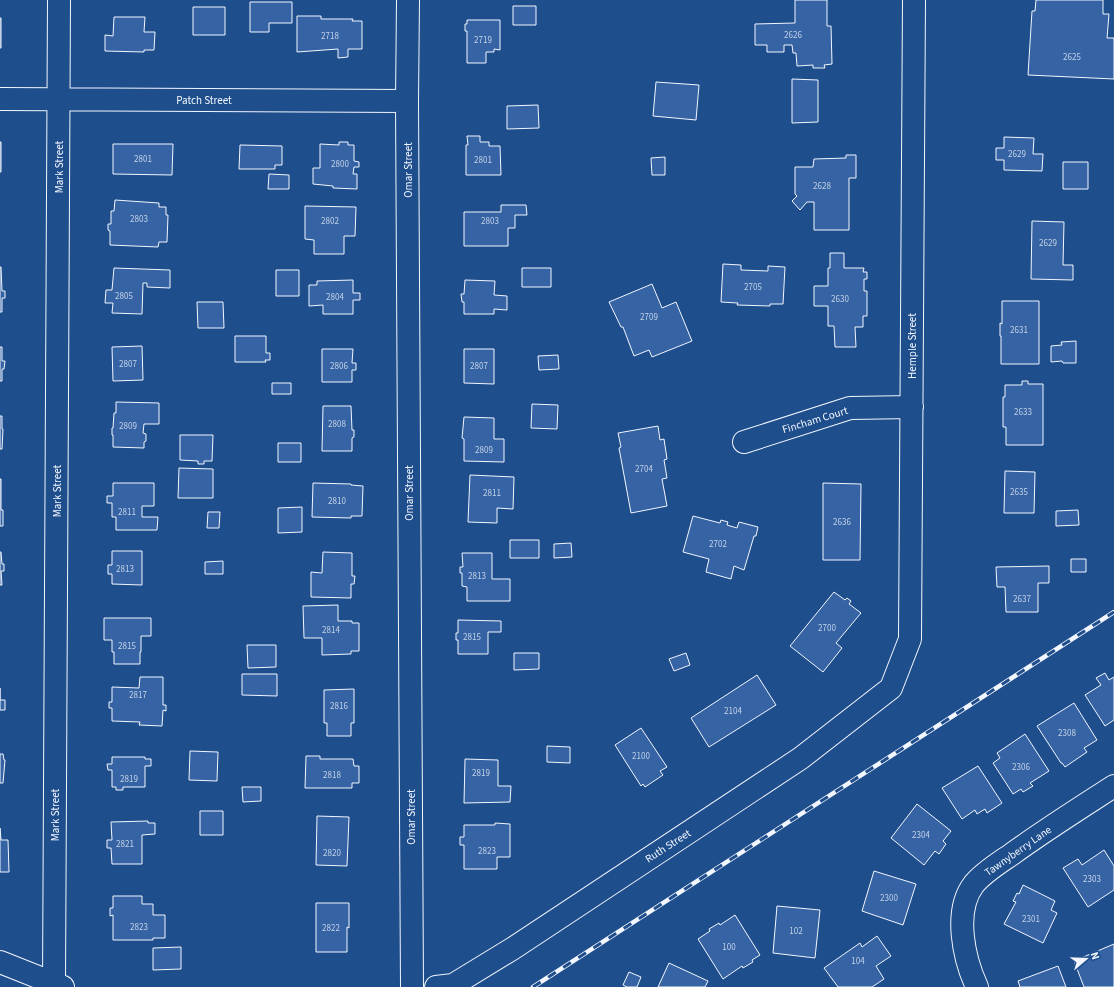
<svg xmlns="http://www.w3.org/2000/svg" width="1114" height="987" font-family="'Source Sans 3',sans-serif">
  <rect width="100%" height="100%" fill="#1f4e8c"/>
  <path fill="#3563a3" stroke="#f2f6ff" d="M795 0H827V26H831L832 64 824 65 825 68H813V65L797 66 796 53H793L792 45H784V52H767V45H755V24L795 23Z
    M1036 0H1103V14H1109L1107 38H1114V79L1028 75 1032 11H1035Z
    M250 2H292V23H269V32H250Z
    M513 6H536V25H513Z
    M193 7H225V35H193Z
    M297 16H321V19H353L352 21H362V49H348V57L338 58V49L297 52Z
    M114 17H145L144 32H155L154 50H144V52L105 51V35L113 36Z
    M0 18H1V48H0Z
    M467 20H500V50L494 49V52H486V63H467V31H465V24H467Z
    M792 79 818 80V122L792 123Z
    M656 82 699 85 696 120 653 116Z
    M538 105 539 128 507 129V106Z
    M467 136H480V142H489V146H500L501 175H466V145H468Z
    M1004 137 1034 138 1033 154H1043L1042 171 1004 170V160H996V148H1004Z
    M0 142H1V172H0Z
    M339 142H348V145H354V161L359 162V167H354L353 174H357V189L333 188V186L313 184V168H320V144L339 145Z
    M113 144H173L172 175 113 174Z
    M240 145 282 146V165H275V169H239Z
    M846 155H856V178H849V230H814V202H807L800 210 792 201 797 196 795 194V167H813L814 159 846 158Z
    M665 157V175H652L651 158Z
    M1063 162H1088V189H1063Z
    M269 174 289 175V189H268Z
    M115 200 159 203V207H166V215H168L167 242H159L158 247 110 245V231L108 230V224H111V211H114Z
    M501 205H526L527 215H515V228H508V246H464V212H501Z
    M305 206 356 207 355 236H344V254H314V240L305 239Z
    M1032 221 1064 222 1063 265H1073V280L1031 279Z
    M830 253H844V268H864L863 272H867V279H864V291H867V316H863V327H855L856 347H835L834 326H828V306H814V286H828V268H830Z
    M723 264 741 265V270L768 271V266L785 267 783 304H770V306L737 305 738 303 721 302Z
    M0 267H1L2 291H5V298H2V312H0Z
    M114 268 170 270V288L147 287V283H143L142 314 112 313 113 303H105L106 290H112Z
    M522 268H551V287H522Z
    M276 270H299V296H276Z
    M353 280V293H360V300H353V314H323V305L309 306V285H317V281Z
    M465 280 495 281 494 295 507 296V310L494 309V314H464V302H462L461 294H464Z
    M652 284 662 308 676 302 692 341 652 357 649 350 634 356 623 327H621L609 302Z
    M1002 301H1039V364H1001V336H1000V323L1002 324Z
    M197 302H223L224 328H198Z
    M235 336H266V353H270V360H265L266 362H235Z
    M1076 341V363H1063L1062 361 1051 362V346L1062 345 1061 342Z
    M142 346 143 380 113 381 112 347Z
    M0 347H2V361H5L4 369H2V381H0Z
    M322 349H353L352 363H356V370H352V382H322Z
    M464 349H494V384L464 383Z
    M558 355 559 369 539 370 538 356Z
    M1022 381H1028V384H1043V445H1006V427H1003V397H1005V385H1022Z
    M272 383H291V394H272Z
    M116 402 159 403V424H144L143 433 146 434V441L144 442V448L113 447V435H112V428H113L114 413H116Z
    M532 404 558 405 557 429 531 428Z
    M323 406H351L352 430H354V437L352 438V451H322Z
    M0 416H2V429H3L2 449H0Z
    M464 417 494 418V439H504V462L464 461V439L462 438Z
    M658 426 660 440 664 439 667 459 664 460 667 478 662 479 667 506 631 513 619 448 621 447 618 433Z
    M180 435H213L212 461H204V464H198V461L180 460Z
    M278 443H301V462H278Z
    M179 468 213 469V498H178Z
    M1005 471 1035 472 1034 513H1004Z
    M470 475 514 477 513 509 497 508V523L468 522Z
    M0 479H1V510H3V526H0Z
    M113 483H154V506H142V517H158L157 530H116V517H112V503H107V496H113Z
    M313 483 351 484V485L363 486 362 516H351V518L312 517Z
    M823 483 861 484 860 560H823Z
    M302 507V532L278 533V508Z
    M1078 510 1079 525 1056 526V511Z
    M208 512H220L219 528H207Z
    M693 516 720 523 721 520 728 522 727 525 737 528 739 522 758 527 756 536H754L744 570 734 566 731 579 706 572 709 559 683 552Z
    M510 540H539V558H510Z
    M571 543 572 557 554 558V544Z
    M112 551H142V585L112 584V574H108V565H112Z
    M0 552H1L2 564H4V571H1L2 585H0Z
    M323 552 352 553V576H355L354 584H351V598L311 597V572L322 573Z
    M462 553H492V579H510V601H467V587L462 586V573H460V567H463Z
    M1071 559H1086V572H1071Z
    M223 561V574H205V562Z
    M1049 566V583H1038V612H1006L1005 587H997L996 567Z
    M834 592 845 600 847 598 851 601 849 604 861 613 836 643 842 648 823 672 790 646Z
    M338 605V621H352V623H359V651H351V654L322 655V638H304L303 606Z
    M104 618H151V636H141V652H140V664H114V652H112V640H104Z
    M458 620 501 621V632H488V654H458V640H456V633H458Z
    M247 645H276V667L248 668Z
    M514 653H539V669L514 670Z
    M686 653 690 665 674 671 669 659Z
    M1105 673 1109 680 1114 677V720L1105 726 1085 695 1101 685 1096 678Z
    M242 674H277V696L242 695Z
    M757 675 776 705 709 747 691 718Z
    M140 677H163V705H166V711L163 710 162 726 139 725 140 722 112 721V708H109V702H112V687L139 688Z
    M0 688V700H5V710H0Z
    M354 689V723H351V736H327V723H324V690Z
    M1074 703 1097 740 1084 748 1087 752 1065 767 1062 763H1061L1037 726Z
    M641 728 667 767 660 771 663 775 645 787 643 784 641 786 615 745Z
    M1025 734 1049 771 1030 783 1033 786 1023 792 1021 789 1013 794 993 763 1000 758 997 753Z
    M547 746 570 747V763L547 762Z
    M190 751 218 752 217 781 189 780Z
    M0 754H3L4 760H5L3 783H0Z
    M306 756H320V759H353L354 766H359V783H352V788H305Z
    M112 757H145V759H151V766H145V787H123V790H116V787H112V770H108L107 764H112Z
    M465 759 498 760V786H511L510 802 464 803Z
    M978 766 1002 803 987 813 985 809 977 814 975 810 962 819 942 788Z
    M242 787H261V801L243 802Z
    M917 804 951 831 943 841 946 844 939 854 935 851 924 865 891 838Z
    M200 811H223V835H200Z
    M317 816 349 817 347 866 316 865Z
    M148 821V823H155V834L142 835V864H112L111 848H107V840H112L111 822Z
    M495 823 510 824V857H497V869H464V845H460V837H464V825H495Z
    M0 828 1 840H8L9 872H0Z
    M1104 850 1114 866V890L1088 907 1063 868 1078 859 1082 865Z
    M874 871 916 884 903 925 862 911Z
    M1023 885 1055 901 1051 910 1057 913 1043 943 1004 924 1016 902 1013 901 1017 893 1019 894Z
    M113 896H142V904H153V915H165V938H153V940H113V915L110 916V908H113Z
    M316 903H349V928L347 927V952H316Z
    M777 906 820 910 815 958 773 953Z
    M735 915 760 955 752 960 753 962 743 968 742 966 723 979 698 939 710 931 709 929 719 923 720 925Z
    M877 936 891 956 876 966 884 979 872 987H838L824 968 860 943 862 947Z
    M1114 944V987H1084L1074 961Z
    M181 947V969L153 970V948Z
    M669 963 708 981 705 987H658Z
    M1058 966 1066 987H1020L1018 981Z
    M629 972 641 977 637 987H627L623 985Z"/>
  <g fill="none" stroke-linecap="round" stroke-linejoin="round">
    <defs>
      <path id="street" d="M408 0 407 101 412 987
        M0 99 407 101
        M744 442 850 408 912 407
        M0 962 63 987
        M54 983 59 0
        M436 987 453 985 512 949 801 758 891 688 910 639 914 0
        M977 987C964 959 953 911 974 884 984 872 999 863 1012 854 1045 830 1080 808 1114 786"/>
    </defs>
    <use href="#street" stroke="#f2f6ff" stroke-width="24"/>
    <use href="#street" stroke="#1f4e8c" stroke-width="22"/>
    <defs>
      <path id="rail" d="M533 987 1114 612"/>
    </defs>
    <use href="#rail" stroke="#f2f6ff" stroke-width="4.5"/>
    <use href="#rail" stroke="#1f4e8c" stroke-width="3" stroke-dasharray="9" stroke-linecap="butt"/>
  </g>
  <g text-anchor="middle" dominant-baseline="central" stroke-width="3" stroke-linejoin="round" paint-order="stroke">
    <g font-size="9" fill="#c3d1e8">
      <text x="793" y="35">2626</text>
      <text x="330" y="36">2718</text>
      <text x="483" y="40">2719</text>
      <text x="1072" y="57">2625</text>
      <text x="1017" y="154">2629</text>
      <text x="143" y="159">2801</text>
      <text x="483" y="160">2801</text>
      <text x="340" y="164">2800</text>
      <text x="822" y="186">2628</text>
      <text x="139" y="219">2803</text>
      <text x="330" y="221">2802</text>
      <text x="490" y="221">2803</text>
      <text x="1048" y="243">2629</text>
      <text x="753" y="287">2705</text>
      <text x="124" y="296">2805</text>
      <text x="335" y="297">2804</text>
      <text x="840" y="299">2630</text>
      <text x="649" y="317">2709</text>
      <text x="1019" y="330">2631</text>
      <text x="128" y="364">2807</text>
      <text x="339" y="366">2806</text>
      <text x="479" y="366">2807</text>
      <text x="1023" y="412">2633</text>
      <text x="337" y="424">2808</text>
      <text x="128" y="426">2809</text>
      <text x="484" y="450">2809</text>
      <text x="644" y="469">2704</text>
      <text x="1019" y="492">2635</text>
      <text x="492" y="493">2811</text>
      <text x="337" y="501">2810</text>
      <text x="127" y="512">2811</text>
      <text x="842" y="522">2636</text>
      <text x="718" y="544">2702</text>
      <text x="125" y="569">2813</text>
      <text x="477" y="576">2813</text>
      <text x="1022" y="599">2637</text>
      <text x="827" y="628">2700</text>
      <text x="331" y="630">2814</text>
      <text x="472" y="637">2815</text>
      <text x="127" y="646">2815</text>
      <text x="138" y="695">2817</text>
      <text x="339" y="706">2816</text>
      <text x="733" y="711">2104</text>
      <text x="1067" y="733">2308</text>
      <text x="641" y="756">2100</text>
      <text x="1021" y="767">2306</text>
      <text x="481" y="773">2819</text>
      <text x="332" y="775">2818</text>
      <text x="129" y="779">2819</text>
      <text x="921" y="835">2304</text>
      <text x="125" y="844">2821</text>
      <text x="487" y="851">2823</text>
      <text x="332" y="853">2820</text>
      <text x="1092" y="879">2303</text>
      <text x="889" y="898">2300</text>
      <text x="1031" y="919">2301</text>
      <text x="139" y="927">2823</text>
      <text x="331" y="928">2822</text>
      <text x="796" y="931">102</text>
      <text x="729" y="947">100</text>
      <text x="858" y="961">104</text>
    </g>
    <g font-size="11" fill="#f2f6ff" stroke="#1f4e8c">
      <text x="204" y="100">Patch Street</text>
      <text transform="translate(59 167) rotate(-90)">Mark Street</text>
      <text transform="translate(408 170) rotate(-90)">Omar Street</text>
      <text transform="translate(912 346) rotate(-90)">Hemple Street</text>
      <text transform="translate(815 420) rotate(-17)">Fincham Court</text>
      <text transform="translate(57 491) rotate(-90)">Mark Street</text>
      <text transform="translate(409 493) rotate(-90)">Omar Street</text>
      <text transform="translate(55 815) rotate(-90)">Mark Street</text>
      <text transform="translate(411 817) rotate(-90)">Omar Street</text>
      <text transform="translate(668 846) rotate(-33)">Ruth Street</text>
      <text transform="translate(1018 851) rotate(-35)">Tawnyberry Lane</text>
    </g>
  </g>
  <g transform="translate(1086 959) rotate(71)" stroke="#1f4e8c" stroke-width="3" paint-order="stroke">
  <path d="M0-3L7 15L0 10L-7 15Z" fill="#f2f6ff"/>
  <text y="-6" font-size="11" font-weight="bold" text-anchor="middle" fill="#f2f6ff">N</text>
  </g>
</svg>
